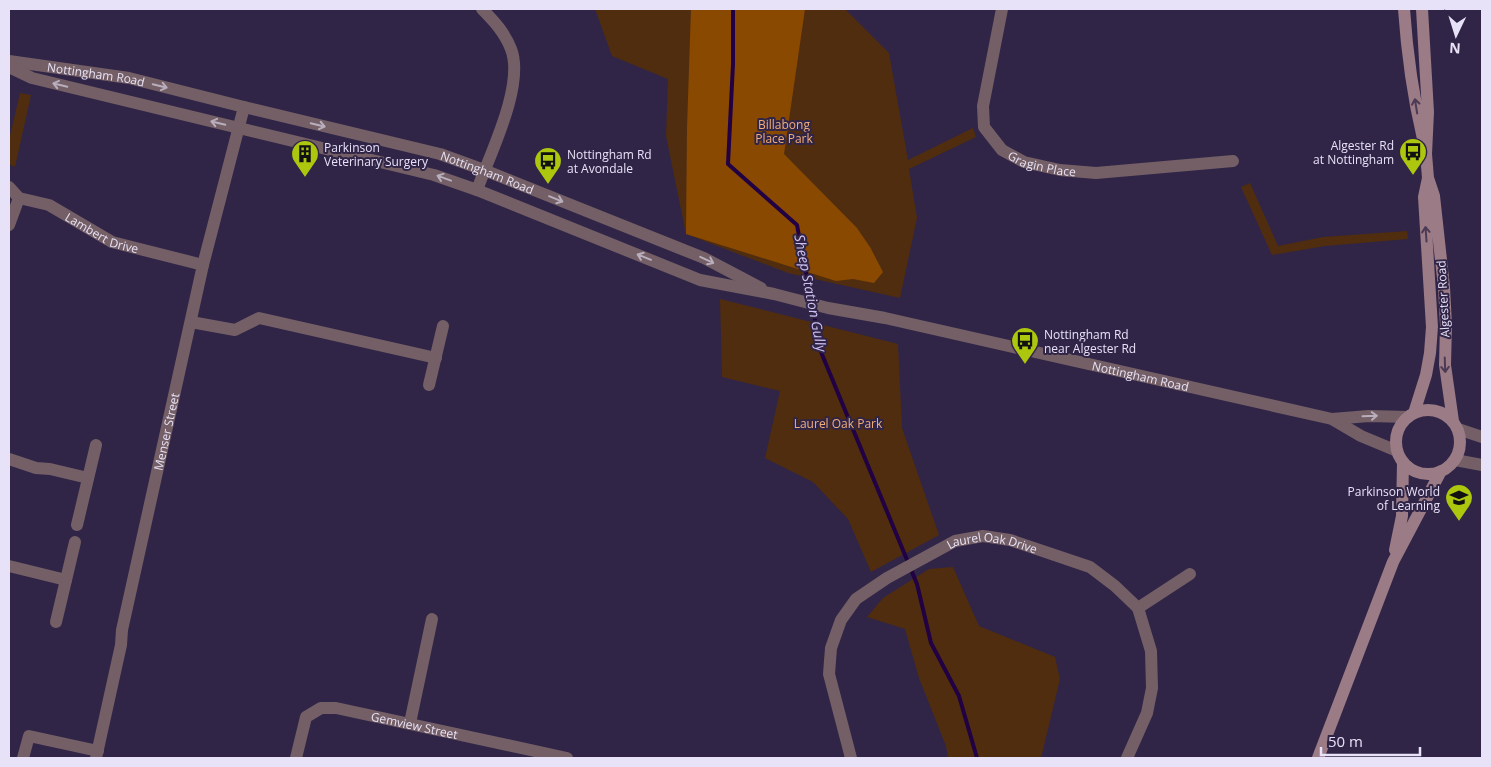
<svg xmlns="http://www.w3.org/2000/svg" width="1491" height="767" font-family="'Open Sans',sans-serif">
  <rect width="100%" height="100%" fill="#302547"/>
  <path fill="#502d0f" d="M595 9H845L889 53 908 160 973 128 976 137 909 169 917 218 900 298 788 273 686 234 666 136 668 79 612 56Z
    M20 93 31 95 15 167 9 164V140Z
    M1250 183 1278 246 1323 237 1407 231 1408 239 1325 246 1272 255 1241 187Z
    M720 299 898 344 902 428 939 535 871 572 848 519 813 482 765 458 780 391 722 377Z
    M953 567 979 626 1055 657 1060 679 1041 758H948L946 746 919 678 905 629 867 617 883 598 929 569Z"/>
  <path fill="#8a4900" d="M691 9H805L784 154 857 228 870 247 883 272 874 283 853 279 836 281 686 234 687 128Z"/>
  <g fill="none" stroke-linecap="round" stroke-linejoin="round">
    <path stroke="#210043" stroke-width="4" d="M733 9V64L728 164 797 225 821 352 917 584 931 643 959 696 977 758"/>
    <g stroke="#735f65" stroke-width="12">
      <path id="s1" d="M1002 9 983 106 984 127 1002 150 1024 162 1060 170 1096 173 1233 161"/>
      <path id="s2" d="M9 187 19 198 49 205 112 242 203 265"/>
      <path d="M477 190C490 154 525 85 511 49 505 33 494 21 482 9"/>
      <path d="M9 225 19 198"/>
      <path d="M191 322 235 330 259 318 436 358"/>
      <path d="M429 385 443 326"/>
      <path d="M1458 429 1482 437"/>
      <path d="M9 459 36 468 50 469 88 478"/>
      <path d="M1455 460 1482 465"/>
      <path d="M77 525 96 445"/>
      <path d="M9 566 66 580"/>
      <path d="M1138 608 1190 574"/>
      <path d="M56 622 75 542"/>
      <path d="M410 723 432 619"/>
      <path d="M23 758 29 736 98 751"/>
      <path id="s3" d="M96 758 121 645 122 630 203 265 244 107"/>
      <path id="s4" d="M296 758 306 717 321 708H336L567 758"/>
      <path id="s5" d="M851 758 829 674 831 648 841 620 856 599 887 578 955 541 983 536 1010 540 1090 567 1115 586 1138 608 1151 651 1152 688 1147 713 1127 758"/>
    </g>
    <g stroke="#735f65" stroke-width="12">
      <path id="s6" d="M9 61 129 78 244 107 440 154 484 170 704 258 761 288"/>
      <path id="s7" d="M9 67 32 78 434 175 477 190 700 280 774 294 828 308 885 318 1332 419 1361 436 1397 451"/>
      <path d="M1332 419 1369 416 1408 417"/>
    </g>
    <path stroke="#9b7b85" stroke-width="12" d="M1404 9C1407 53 1413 96 1423 139
      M1428 178 1434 196 1444 287 1446 325 1445 365 1453 421
      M1396 442a32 32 0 1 1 64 0a32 32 0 1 1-64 0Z
      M1414 413 1426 375 1430 353 1432 327 1424 197 1428 178 1426 154 1428 112 1422 9
      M1395 550 1402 516 1403 462
      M1318 758 1393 562 1441 471"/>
  </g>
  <defs><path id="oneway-shaft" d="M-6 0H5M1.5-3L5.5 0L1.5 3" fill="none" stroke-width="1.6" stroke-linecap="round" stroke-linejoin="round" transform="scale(1.25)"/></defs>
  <g stroke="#b9aebd">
    <use href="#oneway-shaft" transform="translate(60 85) rotate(-167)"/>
    <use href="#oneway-shaft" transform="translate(160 86) rotate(14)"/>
    <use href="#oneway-shaft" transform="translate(218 123) rotate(-166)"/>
    <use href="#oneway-shaft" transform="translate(318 125) rotate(13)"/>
    <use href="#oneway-shaft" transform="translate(444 178) rotate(-160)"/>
    <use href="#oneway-shaft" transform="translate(556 199) rotate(22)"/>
    <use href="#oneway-shaft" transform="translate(644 257) rotate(-158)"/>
    <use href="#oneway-shaft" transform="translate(707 260) rotate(25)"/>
    <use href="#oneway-shaft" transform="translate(1370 416) rotate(-2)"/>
  </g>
  <g stroke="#4b3a56">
    <use href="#oneway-shaft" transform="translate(1416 106) rotate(-99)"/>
    <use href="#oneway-shaft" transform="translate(1426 234) rotate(-94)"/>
    <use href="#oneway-shaft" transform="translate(1445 365) rotate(88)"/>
  </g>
  <defs>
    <symbol id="bus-pin" viewBox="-11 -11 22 30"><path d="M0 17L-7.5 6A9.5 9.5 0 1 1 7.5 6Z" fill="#adc60e" stroke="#302547"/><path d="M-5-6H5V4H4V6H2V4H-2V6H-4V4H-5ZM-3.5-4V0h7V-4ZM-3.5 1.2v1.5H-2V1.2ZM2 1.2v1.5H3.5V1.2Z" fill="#111"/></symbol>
    <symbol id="building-pin" viewBox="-11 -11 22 30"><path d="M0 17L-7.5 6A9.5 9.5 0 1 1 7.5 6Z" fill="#adc60e" stroke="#302547"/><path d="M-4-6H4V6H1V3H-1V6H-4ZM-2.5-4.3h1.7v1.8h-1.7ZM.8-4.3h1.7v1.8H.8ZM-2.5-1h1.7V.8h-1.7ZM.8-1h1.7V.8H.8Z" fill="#111"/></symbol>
    <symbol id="school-pin" viewBox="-11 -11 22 30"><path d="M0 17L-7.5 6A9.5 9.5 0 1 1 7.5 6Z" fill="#adc60e" stroke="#302547"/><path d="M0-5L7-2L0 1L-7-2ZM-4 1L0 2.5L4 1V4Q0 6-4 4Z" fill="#111"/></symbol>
  </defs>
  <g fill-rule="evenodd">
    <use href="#bus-pin" x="1397" y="136" width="32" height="43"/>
    <use href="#building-pin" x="289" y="138" width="32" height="43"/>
    <use href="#bus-pin" x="532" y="145" width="32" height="43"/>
    <use href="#bus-pin" x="1009" y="325" width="32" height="43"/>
    <use href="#school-pin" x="1443" y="482" width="32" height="43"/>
  </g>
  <g text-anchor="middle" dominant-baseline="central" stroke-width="4" stroke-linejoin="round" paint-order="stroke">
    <g font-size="12" fill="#e8e2f8" stroke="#302547">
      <text stroke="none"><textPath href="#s6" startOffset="88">Nottingham Road</textPath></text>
      <text stroke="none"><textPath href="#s1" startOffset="192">Gragin Place</textPath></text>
      <text stroke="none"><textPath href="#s6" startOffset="492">Nottingham Road</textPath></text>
      <text stroke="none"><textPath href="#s2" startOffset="106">Lambert Drive</textPath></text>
      <text transform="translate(1443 299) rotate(-93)">Algester Road</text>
      <text stroke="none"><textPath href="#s7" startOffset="1176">Nottingham Road</textPath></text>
      <text stroke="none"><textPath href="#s3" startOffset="334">Menser Street</textPath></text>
      <text stroke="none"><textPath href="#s5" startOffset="321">Laurel Oak Drive</textPath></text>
      <text stroke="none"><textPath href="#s4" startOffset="155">Gemview Street</textPath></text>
    </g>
    <g font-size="12" fill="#f1ae7a" stroke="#302547">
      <text x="784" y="124">Billabong<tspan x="784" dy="14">Place Park</tspan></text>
      <text x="838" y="423">Laurel Oak Park</text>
    </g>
    <g font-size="12" fill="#e8e2f8" stroke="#302547" text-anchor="start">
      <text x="1394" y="145" text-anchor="end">Algester Rd<tspan x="1394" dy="14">at Nottingham</tspan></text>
      <text x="324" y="147">Parkinson<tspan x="324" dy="14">Veterinary Surgery</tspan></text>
      <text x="567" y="154">Nottingham Rd<tspan x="567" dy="14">at Avondale</tspan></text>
      <text x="1044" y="334">Nottingham Rd<tspan x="1044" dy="14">near Algester Rd</tspan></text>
      <text x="1440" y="491" text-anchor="end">Parkinson World<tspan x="1440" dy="14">of Learning</tspan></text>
    </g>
    <g font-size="14" font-style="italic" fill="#cfc1f2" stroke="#302547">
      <text transform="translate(811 293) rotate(79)">Sheep Station Gully</text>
    </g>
  </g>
  <rect width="1491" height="767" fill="none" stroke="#e8e2f8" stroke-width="20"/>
  <g transform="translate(1456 35) rotate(184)" stroke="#302547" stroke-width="4" paint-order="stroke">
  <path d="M0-4L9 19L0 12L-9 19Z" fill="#e8e2f8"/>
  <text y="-8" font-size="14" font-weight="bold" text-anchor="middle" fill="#e8e2f8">N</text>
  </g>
  <path d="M1321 747v8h99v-8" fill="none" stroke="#e8e2f8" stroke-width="2.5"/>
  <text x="1328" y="747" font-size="15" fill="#e8e2f8" stroke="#302547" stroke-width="4" paint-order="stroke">50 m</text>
</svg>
